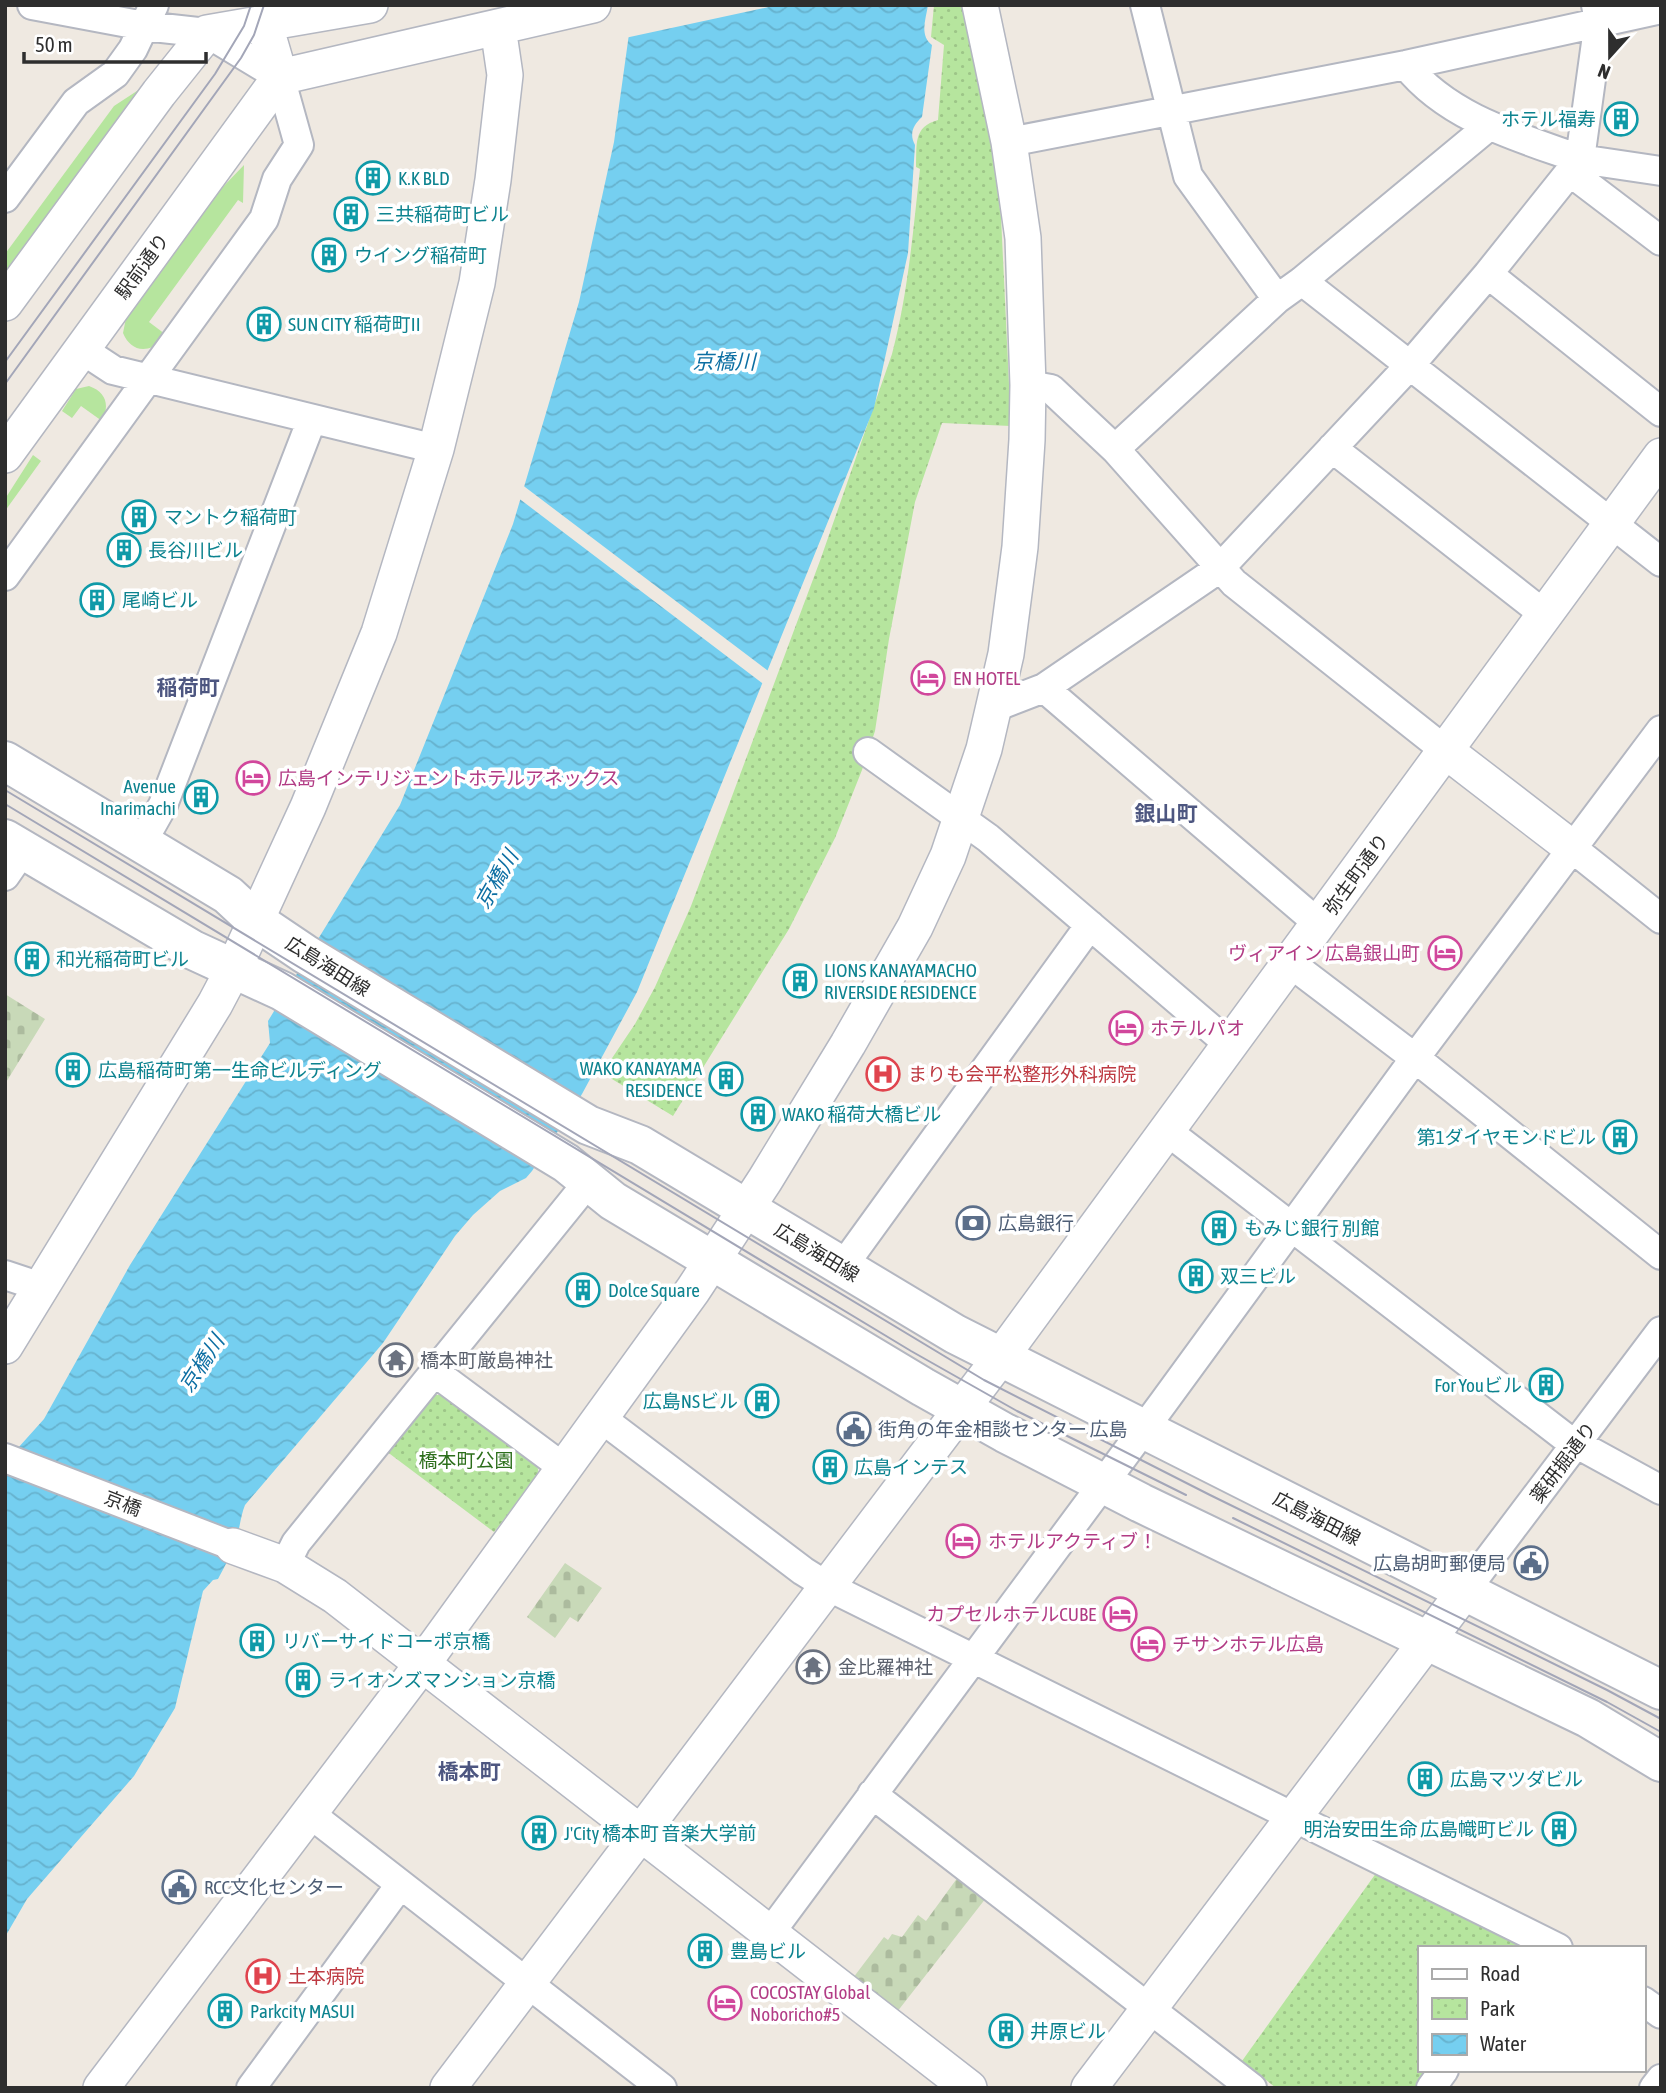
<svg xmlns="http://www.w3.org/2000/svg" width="1666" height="2093" font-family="'Asap Condensed','Noto Sans JP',sans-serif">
  <defs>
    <pattern id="cemetery-stones" width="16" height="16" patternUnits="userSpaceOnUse" patternTransform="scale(1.75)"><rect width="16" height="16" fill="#c8d9b8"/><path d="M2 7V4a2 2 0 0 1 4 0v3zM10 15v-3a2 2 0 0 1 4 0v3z" fill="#acbb9e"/></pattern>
    <pattern id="park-dots" width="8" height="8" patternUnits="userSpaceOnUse" patternTransform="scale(1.75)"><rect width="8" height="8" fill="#b6e59e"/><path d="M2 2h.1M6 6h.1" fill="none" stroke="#9dc588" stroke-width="1.8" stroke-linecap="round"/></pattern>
    <pattern id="water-waves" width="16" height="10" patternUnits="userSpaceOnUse" patternTransform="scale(1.75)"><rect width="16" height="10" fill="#75cff0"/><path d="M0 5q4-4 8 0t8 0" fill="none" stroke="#66b2ce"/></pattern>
  </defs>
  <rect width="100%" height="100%" fill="#efe9e1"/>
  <path fill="#b6e59e" d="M140 89 5 275V254L114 106Z
    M244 165 243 203 238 200 149 322 165 334 153 347C139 352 129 347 123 333L126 318 219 191Z
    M89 386C106 392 110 405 102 421L81 406 72 418 62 411 76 389Z
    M33 455 41 461 5 511V499Z"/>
  <path fill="url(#cemetery-stones)" d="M5 994 45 1019 5 1084Z
    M565 1563 602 1588 578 1622 570 1617 555 1638 527 1617Z
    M958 1877 986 1898 897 2012 853 1978 884 1937 888 1940 892 1934 902 1937 918 1915 926 1921Z"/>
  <path fill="url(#park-dots)" d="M934 5H965L985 101 1001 217 1011 426 942 423 915 502 889 639 875 731 862 770 835 838 789 929 673 1116 602 1073 635 1024 655 987 691 906 821 558 892 354C908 294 913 231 920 169L916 167C917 144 913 127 938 120L944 45 931 37Z
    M434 1395H449L536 1459 539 1475 494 1532 386 1451Z
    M1379 1869 1516 1939 1519 1948H1419V2070H1432L1419 2088H1276L1242 2061Z"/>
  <path fill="url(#water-waves)" d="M633 5H928C926 19 919 35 932 45L922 117C913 125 909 134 915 145L908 253 874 408 637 992 582 1094 532 1171 526 1178 500 1191 473 1215 455 1236 383 1343 245 1505C241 1515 240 1526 237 1537 233 1551 225 1566 218 1579L213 1580 203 1591 175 1708 134 1776 27 1899 5 1937V1477L18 1448 44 1419 130 1265 270 1043 268 1021 400 805 513 524 579 302 614 142Z"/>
  <path fill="#efe9e1" d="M630 5H778L625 38Z
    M521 484 771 673 766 686 517 497Z"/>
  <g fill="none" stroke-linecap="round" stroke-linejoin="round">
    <defs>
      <path id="minor" d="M1145 5 1188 176 1277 299
        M1406 65C1448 118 1518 137 1580 159L1582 181 1661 241
        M1009 142 1406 65 1661 9
        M1580 159 1661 171
        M5 198 76 102 115 74 133 49 154 5
        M1488 274 1661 412
        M1302 281 1661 562
        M81 349 113 370 436 449
        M1028 385 1051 389 1115 449 1234 583 1446 751
        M1332 448 1544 614
        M1115 449 1277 299 1302 281 1489 126
        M5 576 264 219 277 179 299 145 280 77 207 33 144 26 32 5
        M1044 688 1319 924
        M995 707 1044 688 1220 568 1411 364 1488 274 1580 159 1599 21 1596 5
        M868 752 988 838 1230 1045
        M141 844 163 805 312 419
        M1572 848 1661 919
        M5 876 23 850
        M1290 963 1415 1058 1661 1255
        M1167 1131 1566 1438 1661 1490
        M843 1266 1090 925
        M5 1275 26 1282 40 1290
        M436 1373 564 1468
        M601 1418 803 1571 827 1586 1558 1948
        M5 1458 233 1546
        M285 1565 296 1543 589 1181
        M1464 1592 1661 1331
        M872 1794 1252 2088
        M309 1813 662 2088
        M770 1933 1163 1403 1415 1058 1661 730
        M1643 2001 1661 2014
        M251 2088 400 1885
        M1431 2088 1444 2070
        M1654 2088 1661 2079"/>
      <path id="tertiary" d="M264 22 280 77
        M280 77 593 5
        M5 303 159 93 207 33 370 5
        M5 455 280 77
        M1446 751 1572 848
        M5 1346 215 1004 234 968 308 807 379 633 436 449 477 283 493 180 505 75 498 27
        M233 1546 285 1565 335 1596 969 2088
        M101 2088 423 1663 693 1290 765 1180 848 1044 915 927 948 856 984 749 1006 654 1020 547 1027 440 1028 385 1023 238 1009 142 980 5
        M448 2088 1000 1358 1661 456
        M1089 2088 1464 1592"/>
      <path id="secondary" d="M5 761 228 895 256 921 305 954 588 1125 640 1145 955 1334 1661 1690
        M5 839 193 950 282 991 566 1163 613 1201 923 1387 1005 1433 1141 1503 1588 1718 1661 1762"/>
    </defs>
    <use href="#minor" stroke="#b4b7c1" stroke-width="32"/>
    <use href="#tertiary" stroke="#b4b7c1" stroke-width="38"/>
    <use href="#secondary" stroke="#b4b7c1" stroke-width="42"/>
    <use href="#minor" stroke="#fff" stroke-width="28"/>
    <use href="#tertiary" stroke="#fff" stroke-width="35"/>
    <use href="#secondary" stroke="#fff" stroke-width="38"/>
    <path stroke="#a3a6b8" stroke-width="2" d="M5 362 215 74 244 26 251 5
      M5 384 241 58 254 35 264 5
      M5 790 984 1380 1210 1495 1607 1690 1661 1719
      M5 804 911 1351 1017 1411 1186 1495
      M1233 1518 1607 1702 1661 1732"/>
  </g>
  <defs>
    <symbol id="building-ring" viewBox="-11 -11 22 22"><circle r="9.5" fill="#fff" stroke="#0f9aa8" stroke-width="1.5"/><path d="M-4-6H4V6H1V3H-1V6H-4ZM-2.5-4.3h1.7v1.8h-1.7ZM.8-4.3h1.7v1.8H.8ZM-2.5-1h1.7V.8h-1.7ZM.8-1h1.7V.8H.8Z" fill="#0f9aa8"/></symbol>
    <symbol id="hotel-ring" viewBox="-11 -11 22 22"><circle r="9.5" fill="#fff" stroke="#d1479c" stroke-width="1.5"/><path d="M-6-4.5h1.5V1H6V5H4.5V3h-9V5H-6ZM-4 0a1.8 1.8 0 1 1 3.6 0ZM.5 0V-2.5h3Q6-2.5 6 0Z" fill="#d1479c"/></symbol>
    <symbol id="hospital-ring" viewBox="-11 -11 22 22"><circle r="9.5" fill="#fff" stroke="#e0444e" stroke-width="1.5"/><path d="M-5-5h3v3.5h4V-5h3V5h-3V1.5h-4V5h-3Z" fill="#e0444e"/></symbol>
    <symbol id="bank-ring" viewBox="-11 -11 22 22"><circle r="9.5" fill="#fff" stroke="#5c6f8a" stroke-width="1.5"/><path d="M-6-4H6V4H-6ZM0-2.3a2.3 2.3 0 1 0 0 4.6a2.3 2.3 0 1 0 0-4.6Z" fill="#5c6f8a"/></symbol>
    <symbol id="temple-ring" viewBox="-11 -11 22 22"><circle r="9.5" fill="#fff" stroke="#6b7280" stroke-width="1.5"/><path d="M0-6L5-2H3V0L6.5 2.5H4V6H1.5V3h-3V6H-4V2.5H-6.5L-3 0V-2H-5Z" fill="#6b7280"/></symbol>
    <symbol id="civic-ring" viewBox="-11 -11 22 22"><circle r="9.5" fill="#fff" stroke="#5c6f8a" stroke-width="1.5"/><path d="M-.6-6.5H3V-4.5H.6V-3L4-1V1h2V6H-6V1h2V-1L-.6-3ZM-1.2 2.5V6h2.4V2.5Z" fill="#5c6f8a"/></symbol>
  </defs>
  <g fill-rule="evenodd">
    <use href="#building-ring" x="1602" y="100" width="38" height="38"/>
    <use href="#building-ring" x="354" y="159" width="38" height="38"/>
    <use href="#building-ring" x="332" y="195" width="38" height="38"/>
    <use href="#building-ring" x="310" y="236" width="38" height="38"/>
    <use href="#building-ring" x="245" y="305" width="38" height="38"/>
    <use href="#building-ring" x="120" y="498" width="38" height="38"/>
    <use href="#building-ring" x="105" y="531" width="38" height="38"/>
    <use href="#building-ring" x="78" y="581" width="38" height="38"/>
    <use href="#hotel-ring" x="909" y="659" width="38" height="38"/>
    <use href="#hotel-ring" x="234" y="759" width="38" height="38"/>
    <use href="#building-ring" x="182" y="778" width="38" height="38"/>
    <use href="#hotel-ring" x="1426" y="934" width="38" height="38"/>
    <use href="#building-ring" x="13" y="940" width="38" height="38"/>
    <use href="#building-ring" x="781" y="962" width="38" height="38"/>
    <use href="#hotel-ring" x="1107" y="1009" width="38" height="38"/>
    <use href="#building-ring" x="54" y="1051" width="38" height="38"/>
    <use href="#hospital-ring" x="864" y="1055" width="38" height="38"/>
    <use href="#building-ring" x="707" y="1060" width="38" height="38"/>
    <use href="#building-ring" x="739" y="1095" width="38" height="38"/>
    <use href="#building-ring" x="1601" y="1118" width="38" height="38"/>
    <use href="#bank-ring" x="954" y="1204" width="38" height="38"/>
    <use href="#building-ring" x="1200" y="1209" width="38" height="38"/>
    <use href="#building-ring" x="1177" y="1257" width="38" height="38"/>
    <use href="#building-ring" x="564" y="1271" width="38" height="38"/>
    <use href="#temple-ring" x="377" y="1341" width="38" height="38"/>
    <use href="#building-ring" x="1527" y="1366" width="38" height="38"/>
    <use href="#building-ring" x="743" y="1382" width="38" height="38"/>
    <use href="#civic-ring" x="835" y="1410" width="38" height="38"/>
    <use href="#building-ring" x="811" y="1448" width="38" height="38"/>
    <use href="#hotel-ring" x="944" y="1522" width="38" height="38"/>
    <use href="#civic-ring" x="1512" y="1544" width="38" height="38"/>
    <use href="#hotel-ring" x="1101" y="1595" width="38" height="38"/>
    <use href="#building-ring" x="238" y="1622" width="38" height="38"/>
    <use href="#hotel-ring" x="1129" y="1625" width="38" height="38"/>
    <use href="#temple-ring" x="794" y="1648" width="38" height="38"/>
    <use href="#building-ring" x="284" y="1661" width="38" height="38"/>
    <use href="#building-ring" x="1406" y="1760" width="38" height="38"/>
    <use href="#building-ring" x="1540" y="1810" width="38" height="38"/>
    <use href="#building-ring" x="520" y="1814" width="38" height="38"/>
    <use href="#civic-ring" x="160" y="1868" width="38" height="38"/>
    <use href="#building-ring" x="686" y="1932" width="38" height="38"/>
    <use href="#hospital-ring" x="244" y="1957" width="38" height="38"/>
    <use href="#hotel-ring" x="706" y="1984" width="38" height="38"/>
    <use href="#building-ring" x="206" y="1992" width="38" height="38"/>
    <use href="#building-ring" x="987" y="2012" width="38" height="38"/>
  </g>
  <g text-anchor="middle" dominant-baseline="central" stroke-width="7" stroke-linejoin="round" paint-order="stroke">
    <g font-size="19" fill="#0d838f" stroke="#fff" text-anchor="start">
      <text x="1596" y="119" text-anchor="end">ホテル福寿</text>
      <text x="398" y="178">K.K BLD</text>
      <text x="376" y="214">三共稲荷町ビル</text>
      <text x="354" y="255">ウイング稲荷町</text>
      <text x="288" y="324">SUN CITY 稲荷町II</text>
      <text x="164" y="517">マントク稲荷町</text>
      <text x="148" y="550">長谷川ビル</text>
      <text x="122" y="600">尾崎ビル</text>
      <text x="176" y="786" text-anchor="end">Avenue<tspan x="176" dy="22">Inarimachi</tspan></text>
      <text x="56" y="959">和光稲荷町ビル</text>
      <text x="824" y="970">LIONS KANAYAMACHO<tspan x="824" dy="22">RIVERSIDE RESIDENCE</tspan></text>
      <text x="702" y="1068" text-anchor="end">WAKO KANAYAMA<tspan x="702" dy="22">RESIDENCE</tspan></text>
      <text x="98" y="1070">広島稲荷町第一生命ビルディング</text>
      <text x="782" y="1114">WAKO 稲荷大橋ビル</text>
      <text x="1596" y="1137" text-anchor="end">第1ダイヤモンドビル</text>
      <text x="1244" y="1228">もみじ銀行 別館</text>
      <text x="1220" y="1276">双三ビル</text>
      <text x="608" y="1290">Dolce Square</text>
      <text x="1522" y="1385" text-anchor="end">For Youビル</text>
      <text x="738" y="1401" text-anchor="end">広島NSビル</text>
      <text x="854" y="1467">広島インテス</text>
      <text x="282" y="1641">リバーサイドコーポ京橋</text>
      <text x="328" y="1680">ライオンズマンション京橋</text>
      <text x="1450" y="1779">広島マツダビル</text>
      <text x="1534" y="1829" text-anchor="end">明治安田生命 広島幟町ビル</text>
      <text x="564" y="1833">J'City 橋本町 音楽大学前</text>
      <text x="730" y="1951">豊島ビル</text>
      <text x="250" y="2011">Parkcity MASUI</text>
      <text x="1030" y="2031">井原ビル</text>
    </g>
    <g font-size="19" fill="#2e2e2e" stroke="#fff">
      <text transform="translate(142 266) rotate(-54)">駅前通り</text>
      <text transform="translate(1356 874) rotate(-54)">弥生町通り</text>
      <text transform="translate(328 966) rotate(32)">広島海田線</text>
      <text transform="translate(817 1252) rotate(31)">広島海田線</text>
      <text transform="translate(1563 1462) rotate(-53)">薬研掘通り</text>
      <text transform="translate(123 1503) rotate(21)">京橋</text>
      <text transform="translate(1317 1518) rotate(27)">広島海田線</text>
    </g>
    <g font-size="19" fill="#b23c85" stroke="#fff" text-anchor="start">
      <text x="953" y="678">EN HOTEL</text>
      <text x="278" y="778">広島インテリジェントホテルアネックス</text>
      <text x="1420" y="953" text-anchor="end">ヴィアイン 広島銀山町</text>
      <text x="1150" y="1028">ホテルパオ</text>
      <text x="988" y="1541">ホテルアクティブ！</text>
      <text x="1096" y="1614" text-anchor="end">カプセルホテルCUBE</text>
      <text x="1172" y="1644">チサンホテル広島</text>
      <text x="750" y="1992">COCOSTAY Global<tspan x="750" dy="22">Noboricho#5</tspan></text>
    </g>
    <g font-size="19" fill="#be3a42" stroke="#fff" text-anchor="start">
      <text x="908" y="1074">まりも会平松整形外科病院</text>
      <text x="288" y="1976">土本病院</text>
    </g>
    <g font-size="19" fill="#4e5e75" stroke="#fff" text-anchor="start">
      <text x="998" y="1223">広島銀行</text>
      <text x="878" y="1429">街角の年金相談センター 広島</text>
      <text x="1506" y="1563" text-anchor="end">広島胡町郵便局</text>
      <text x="204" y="1887">RCC文化センター</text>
    </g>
    <g font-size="19" fill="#5b616d" stroke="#fff" text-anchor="start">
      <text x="420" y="1360">橋本町厳島神社</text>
      <text x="838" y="1667">金比羅神社</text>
    </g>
    <g font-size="19" fill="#2c6e1b" stroke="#fff">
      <text x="466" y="1460">橋本町公園</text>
    </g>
    <g font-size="21" font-style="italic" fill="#0d6fa3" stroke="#fff">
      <text x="724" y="361">京橋川</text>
      <text transform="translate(496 879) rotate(-60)">京橋川</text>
      <text transform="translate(201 1363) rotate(-57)">京橋川</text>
    </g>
    <g font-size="21" font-weight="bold" fill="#4d5680" stroke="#fff">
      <text x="188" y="687">稲荷町</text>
      <text x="1166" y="813">銀山町</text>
      <text x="469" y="1771">橋本町</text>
    </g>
  </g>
  <rect width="1666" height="2093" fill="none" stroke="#2e2e2e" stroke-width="14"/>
  <rect x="1418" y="1946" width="228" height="126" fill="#ffffff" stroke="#ababab" stroke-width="2"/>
  <rect x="1432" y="1969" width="35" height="10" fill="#ffffff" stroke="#ababab" stroke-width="2"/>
  <text x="1480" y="1981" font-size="21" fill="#2e2e2e">Road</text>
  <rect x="1432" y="1998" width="35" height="21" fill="url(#park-dots)" stroke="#ababab" stroke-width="2"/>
  <text x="1480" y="2016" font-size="21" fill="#2e2e2e">Park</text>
  <rect x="1432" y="2034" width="35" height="21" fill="url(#water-waves)" stroke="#ababab" stroke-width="2"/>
  <text x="1480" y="2051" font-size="21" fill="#2e2e2e">Water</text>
  <g transform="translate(1610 56) rotate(201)" stroke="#ffffff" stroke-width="5" paint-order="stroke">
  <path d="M0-5L12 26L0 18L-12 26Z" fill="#2e2e2e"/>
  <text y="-10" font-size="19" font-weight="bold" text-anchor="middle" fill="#2e2e2e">N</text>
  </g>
  <path d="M24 52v10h182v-10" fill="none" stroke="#2e2e2e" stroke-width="3.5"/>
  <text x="35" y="52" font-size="21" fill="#2e2e2e" stroke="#ffffff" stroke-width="5" paint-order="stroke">50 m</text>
</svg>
